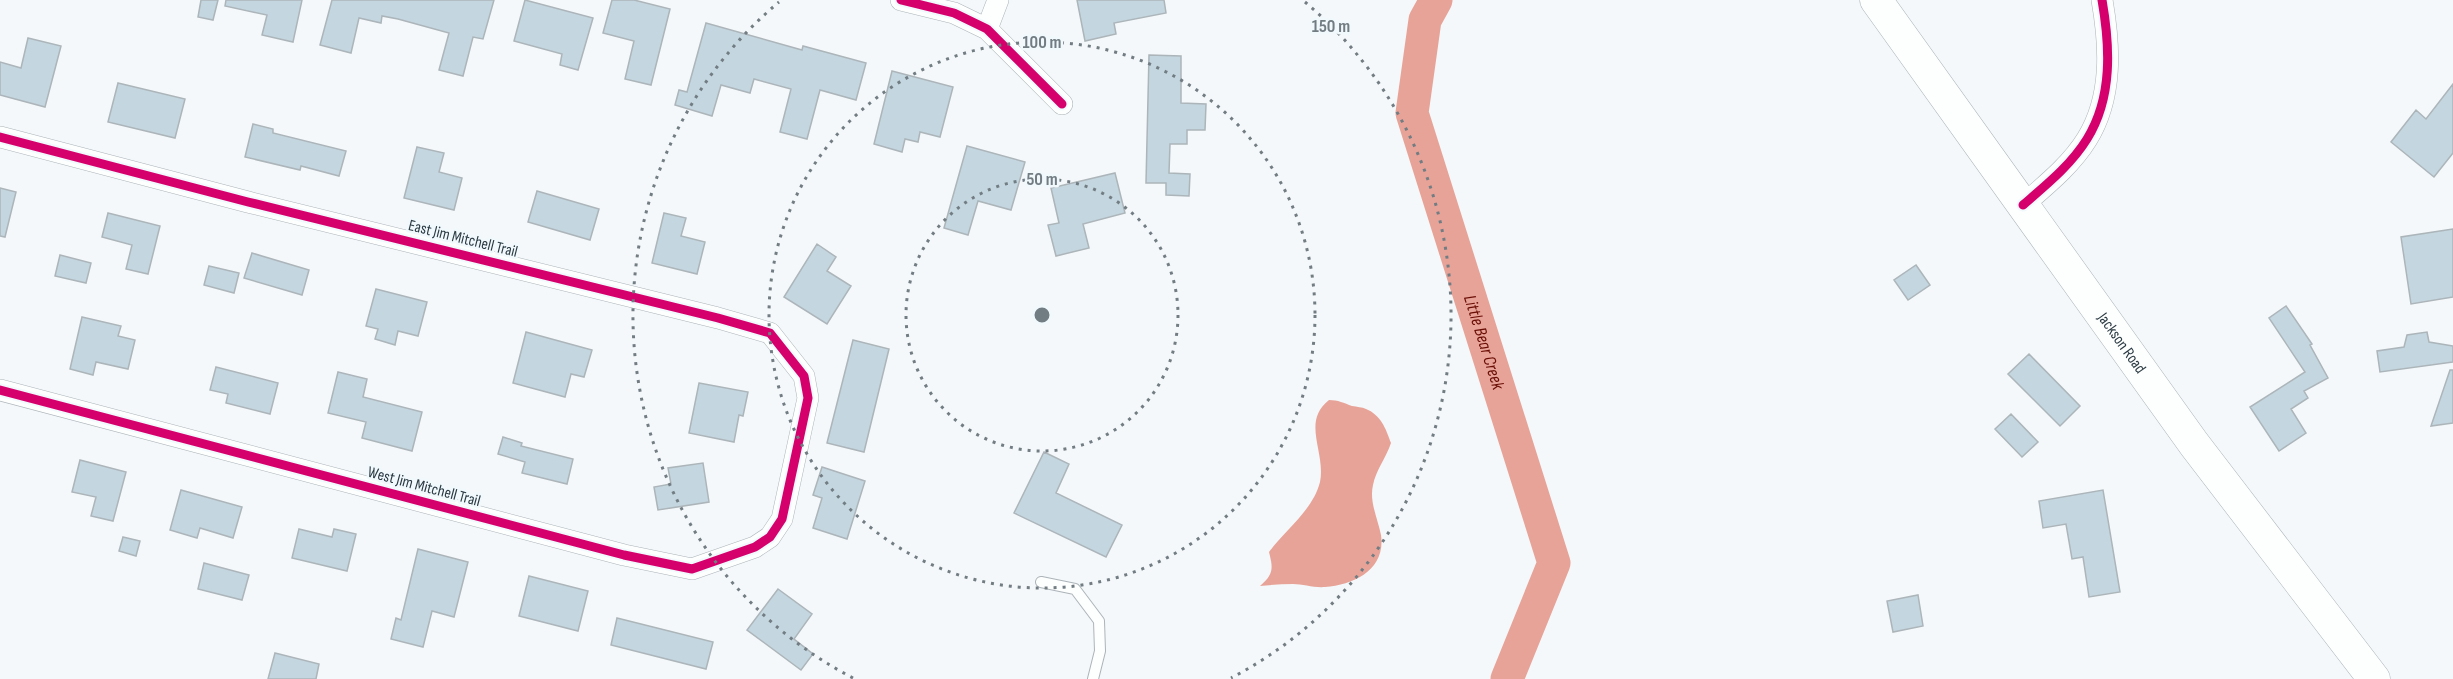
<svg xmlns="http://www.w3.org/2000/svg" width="2453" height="679" font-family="'Sofia Sans Condensed',sans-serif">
  <rect width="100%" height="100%" fill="#f4f8fa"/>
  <path fill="#e7a398" d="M1329 400C1338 400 1344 403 1352 406 1357 407 1362 407 1366 409 1381 415 1386 429 1391 443 1386 458 1376 470 1373 485 1369 502 1378 519 1381 535 1386 569 1355 585 1325 587 1314 588 1303 584 1293 584 1282 584 1271 585 1260 586 1274 574 1273 568 1269 552 1286 529 1313 510 1320 482 1326 452 1301 422 1329 400Z"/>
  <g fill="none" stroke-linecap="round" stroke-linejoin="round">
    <path stroke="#e7a398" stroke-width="33" id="s1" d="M1436 0 1425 20 1412 113 1554 563 1507 679"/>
  </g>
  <path fill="#c4d6df" stroke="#acb5ba" stroke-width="1.5" d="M201 0H218L213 20 198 17Z
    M226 0H302L293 42 262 35 267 15 225 6Z
    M332 0H494L483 39 473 37 463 76 439 70 449 33 398 19 382 16 381 23 359 18 351 53 320 45Z
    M525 0 593 18 578 70 560 65 562 54 514 41Z
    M612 0H634L670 9 651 85 625 79 634 41 603 33Z
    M1077 0H1164L1166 13 1114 23 1116 34 1085 41Z
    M706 23 802 50 803 46 866 63 856 100 820 90 807 139 780 132 791 89 754 79 750 93 721 85 712 116 675 105 679 90 687 92Z
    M28 38 61 46 45 107 0 95V62L21 68Z
    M1149 55 1181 56V103L1206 104 1205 130H1187V144H1170L1169 173 1190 174 1189 196 1166 195V183H1146Z
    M892 71 953 87 940 137 920 132 918 142 905 139 902 152 874 144Z
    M118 83 185 99 175 138 108 122Z
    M2453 84V153L2434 177 2391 142 2416 110 2426 119Z
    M253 124 273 129V133L346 151 339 176 301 166 300 170 245 157Z
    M967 146 1025 162 1011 210 978 201 968 235 944 228Z
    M417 147 444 153 439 172 462 178 454 210 404 198Z
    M1115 173 1125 213 1083 224 1089 248 1056 256 1048 225 1059 223 1051 188Z
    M0 188 16 192 5 237 0 236Z
    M537 191 599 209 590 240 528 222Z
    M108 213 160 226 148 274 126 269 132 245 102 237Z
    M664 213 686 218 681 236 705 242 697 274 652 263Z
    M2453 229V297L2411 304 2401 237Z
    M817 244 836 257 827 271 851 286 827 324 784 297Z
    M252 253 309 270 302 295 244 278Z
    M60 255 91 263 86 283 55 276Z
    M1916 265 1930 285 1908 300 1894 280Z
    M209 266 239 273 234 293 204 285Z
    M376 289 427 302 418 336 398 331 395 345 375 339 378 329 366 326Z
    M2286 306 2312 344 2310 345 2328 378 2304 391 2308 398 2291 409 2306 433 2279 451 2250 407 2305 372 2269 318Z
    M82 317 121 326 118 336 135 340 128 369 96 362 93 375 70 369Z
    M526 332 592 350 584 377 571 374 565 397 513 383Z
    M2427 332 2429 342 2453 346V362L2380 372 2377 351 2404 347 2407 335Z
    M853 340 889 349 864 452 827 443Z
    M2029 354 2080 406 2060 426 2008 374Z
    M216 367 278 383 270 414 226 403 228 394 210 390Z
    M2450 370H2453V423L2431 426Z
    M338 372 367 379 363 397 422 412 412 451 362 438 366 422 328 413Z
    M699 383 748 392 743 416 739 415 734 442 689 433Z
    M2011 414 2038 442 2022 457 1995 429Z
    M503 437 522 443 521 446 573 459 567 484 522 473 525 462 498 454Z
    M1044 452 1069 464 1056 493 1122 525 1106 557 1014 513Z
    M80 460 126 472 113 521 91 516 96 497 72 492Z
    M703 463 709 502 658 510 654 487 671 484 668 468Z
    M822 467 865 481 847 539 813 528 822 498 813 495Z
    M181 490 242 507 233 538 200 528 197 538 170 530Z
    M2103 490 2120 592 2089 597 2083 557 2072 559 2066 524 2043 528 2039 501Z
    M299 529 332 537 334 529 356 534 347 571 292 558Z
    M123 537 140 541 136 556 119 551Z
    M418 549 468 562 454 617 432 611 423 647 391 639 396 618 401 620Z
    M204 563 249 575 242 600 198 589Z
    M529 576 588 591 578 631 519 616Z
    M778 589 812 614 794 639 813 654 801 670 747 630Z
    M1918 595 1923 626 1893 632 1887 601Z
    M617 618 713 642 706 669 611 645Z
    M275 653 319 664 316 679H268Z"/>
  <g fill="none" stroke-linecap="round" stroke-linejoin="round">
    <defs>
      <path id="service" d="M1041 582 1075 589 1099 621 1100 651 1093 679"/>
      <path id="minor" d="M901 0 954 13 987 29 1062 104
        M987 29 998 0
        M0 137 248 202 718 318 770 333 804 376 808 398 782 519 770 537 755 547 692 569 624 555 0 390
        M2023 205C2046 185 2071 165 2087 139 2113 97 2110 46 2102 0"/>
      <g id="secondary">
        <path id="s2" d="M1876 0 2194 444 2374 679"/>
      </g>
    </defs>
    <use href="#service" stroke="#acb4b9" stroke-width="12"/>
    <use href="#minor" stroke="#acb4b9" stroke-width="22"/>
    <use href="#secondary" stroke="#acb4b9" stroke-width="33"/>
    <use href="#service" stroke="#fdfefe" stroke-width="10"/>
    <use href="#minor" stroke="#fdfefe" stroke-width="21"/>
    <use href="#secondary" stroke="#fdfefe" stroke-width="32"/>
    <defs>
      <path id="cycleway" d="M901 0 954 13 987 29 1062 104
        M0 137 248 202 718 318 770 333 804 376 808 398 782 519 770 537 755 547 692 569 624 555 0 390
        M2023 205C2046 185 2071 165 2087 139 2113 97 2110 46 2102 0"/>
    </defs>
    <use href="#cycleway" stroke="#f1f9fd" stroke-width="13"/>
    <use href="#cycleway" stroke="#d6006c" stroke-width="9"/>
  </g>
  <g fill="none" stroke="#727d83" stroke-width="3" stroke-dasharray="3 6">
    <circle cx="1042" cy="315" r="136"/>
    <circle cx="1042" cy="315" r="273"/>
    <path d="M853 678A409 409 0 0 1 779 2M1305 2A409 409 0 0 1 1231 678"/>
  </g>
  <g text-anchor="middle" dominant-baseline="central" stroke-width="5" stroke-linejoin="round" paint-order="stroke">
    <g font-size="16" fill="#2c3b43" stroke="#f1f9fd">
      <text transform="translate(463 239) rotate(14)">East Jim Mitchell Trail</text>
      <text stroke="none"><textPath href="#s2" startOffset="422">Jackson Road</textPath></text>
      <text transform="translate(424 487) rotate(15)">West Jim Mitchell Trail</text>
    </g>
    <g font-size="18" font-style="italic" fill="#690d05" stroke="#f1f9fd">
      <text stroke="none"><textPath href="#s1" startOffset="357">Little Bear Creek</textPath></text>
    </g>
  </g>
  <circle cx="1042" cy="315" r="9" fill="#727d83" stroke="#f1f9fd" stroke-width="3"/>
  <g font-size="18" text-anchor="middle" font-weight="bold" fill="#727d83" stroke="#f1f9fd" stroke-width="5" stroke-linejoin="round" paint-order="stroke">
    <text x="1331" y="32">150 m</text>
    <text x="1042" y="48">100 m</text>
    <text x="1042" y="185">50 m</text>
  </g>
</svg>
